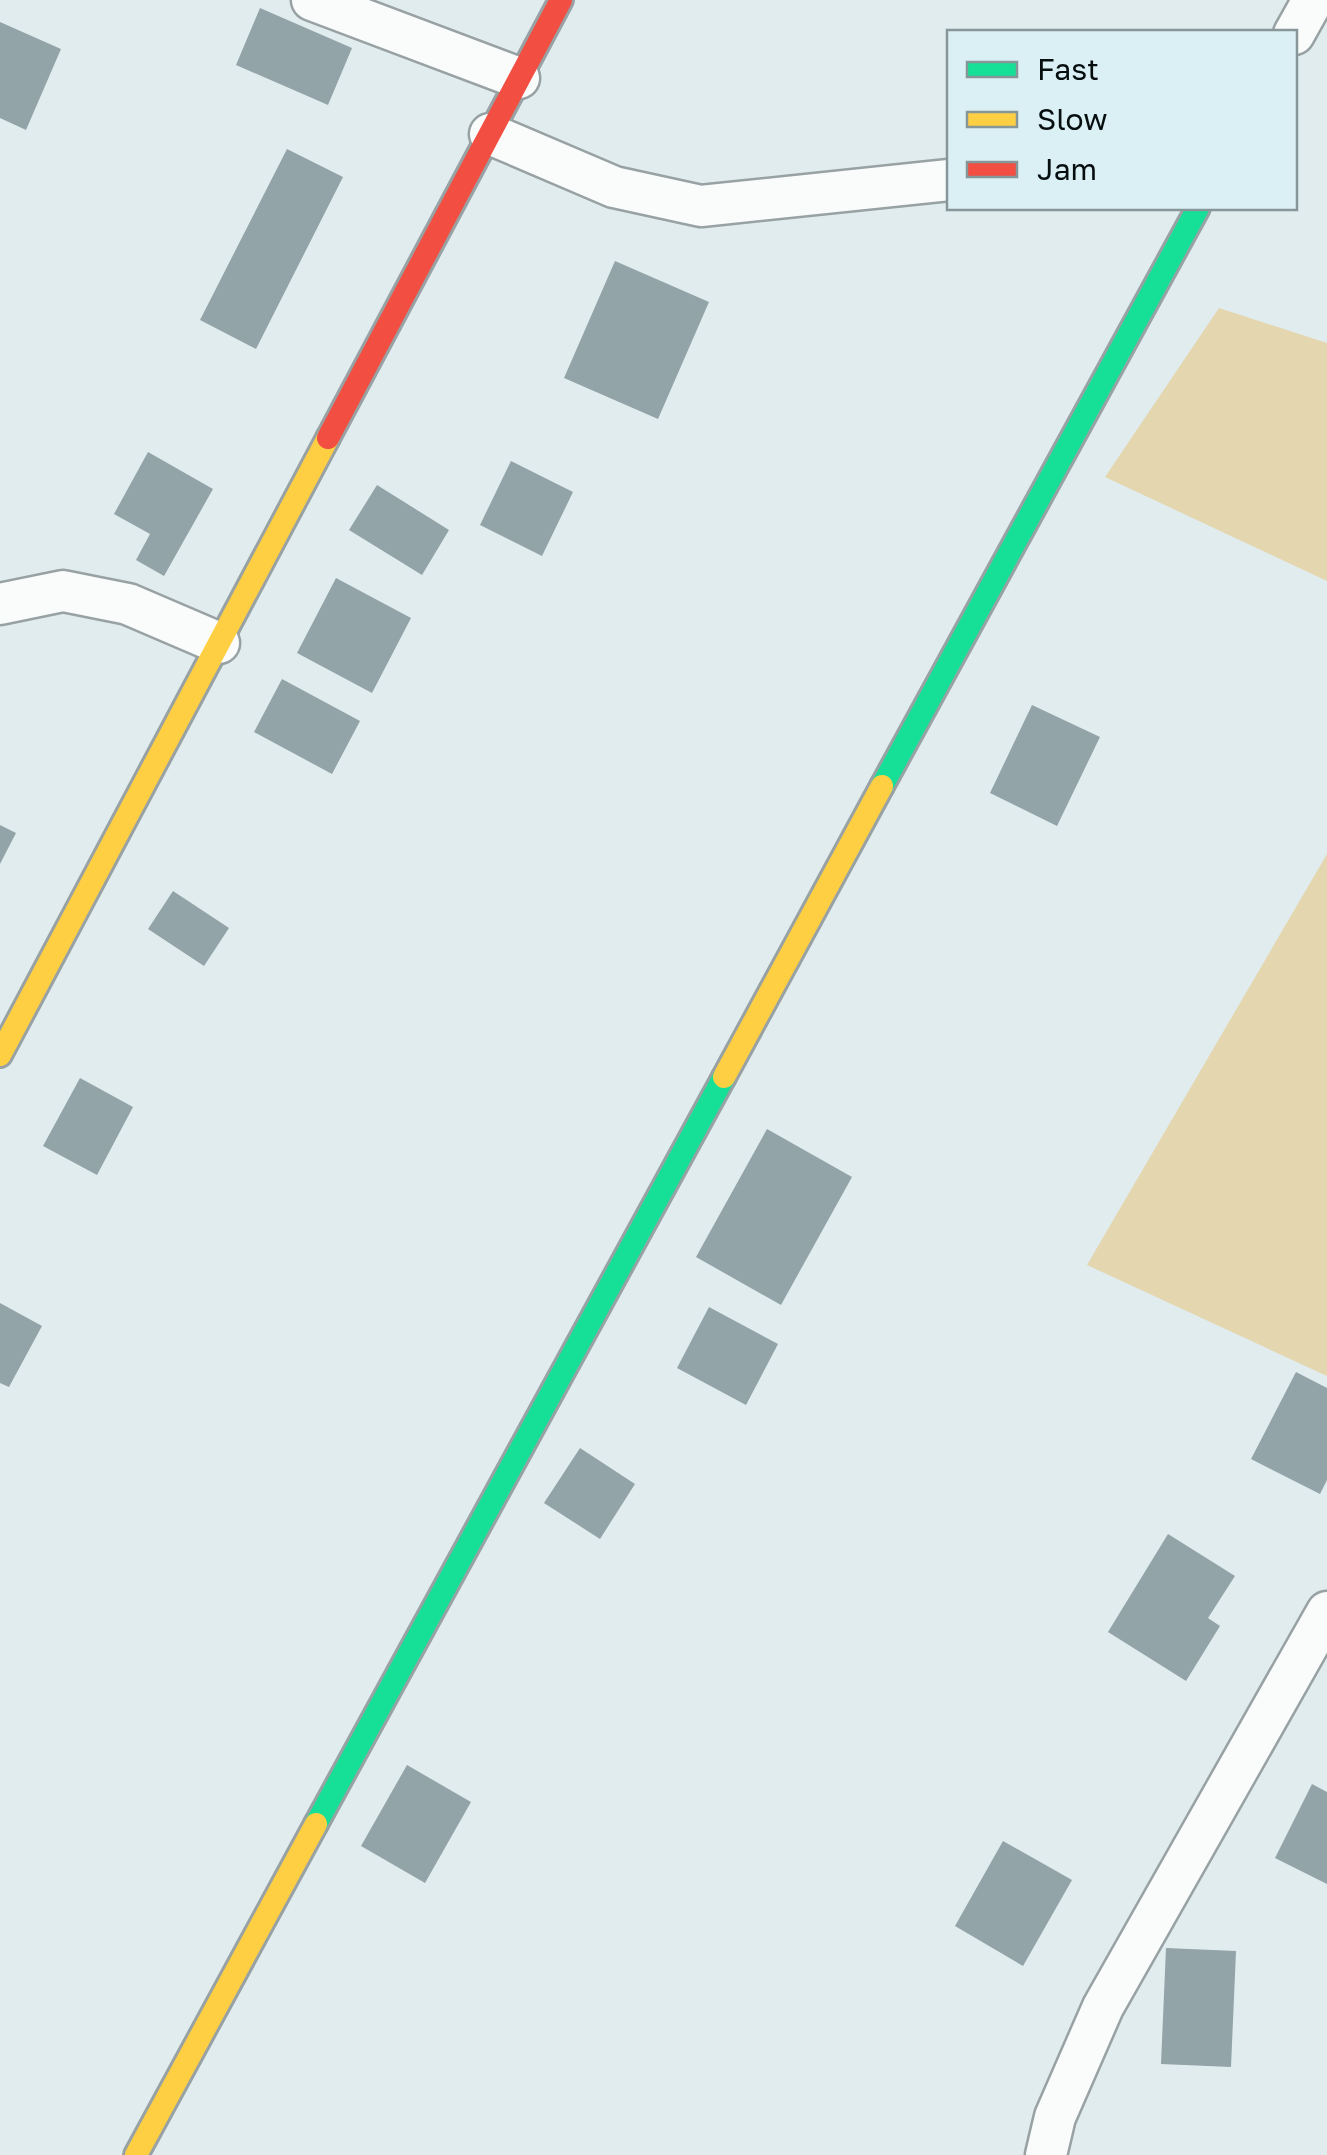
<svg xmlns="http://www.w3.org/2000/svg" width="1327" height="2155" font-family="'Golos Text',sans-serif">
  <rect width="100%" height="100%" fill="#e1ecee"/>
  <path fill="#e4d6af" d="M1219 308 1327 343V581L1105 477Z
    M1327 854V1376L1087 1265Z"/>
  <path fill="#92a4a8" d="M260 8 352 48 328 105 236 65Z
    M0 22 61 49 26 130 0 118Z
    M287 149 343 177 256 349 200 320Z
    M615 261 709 302 658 419 564 378Z
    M148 452 213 489 164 576 136 560 150 534 114 514Z
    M511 461 573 492 542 556 480 525Z
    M377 485 449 530 422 575 349 530Z
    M336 578 411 618 372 693 297 653Z
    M282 679 360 721 332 774 254 732Z
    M1032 705 1100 737 1057 826 990 793Z
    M0 825 16 833 0 864Z
    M173 891 229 928 204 966 148 929Z
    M80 1078 133 1107 97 1175 43 1146Z
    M767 1129 852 1177 781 1305 696 1257Z
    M0 1303 42 1326 9 1387 0 1383Z
    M709 1307 778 1344 746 1405 677 1368Z
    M1296 1372 1327 1388V1480L1320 1494 1251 1459Z
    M580 1448 635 1484 600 1539 544 1503Z
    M1168 1534 1235 1576 1208 1618 1220 1626 1186 1681 1108 1632Z
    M407 1765 471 1802 425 1883 361 1846Z
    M1312 1784 1327 1792V1884L1275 1858Z
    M1003 1841 1072 1880 1023 1966 955 1926Z
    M1166 1948 1236 1951 1231 2067 1161 2064Z"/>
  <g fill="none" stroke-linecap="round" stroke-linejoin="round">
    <defs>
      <path id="street" d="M312 0 519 78
        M1294 34 1313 0
        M490 134 614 187 701 206 949 180
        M0 604 63 591 128 604 219 643
        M1046 2155 1055 2117 1103 2007 1327 1612"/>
      <path id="fast" d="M882 786 1198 208
        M316 1824 724 1077"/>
      <path id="slow" d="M0 1055 328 438
        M724 1077 882 786
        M136 2155 316 1824"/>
      <path id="jam" d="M328 438 561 0"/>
    </defs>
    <use href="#street" stroke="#98a1a3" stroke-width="45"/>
    <use href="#fast" stroke="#98a1a3" stroke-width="28"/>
    <use href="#slow" stroke="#98a1a3" stroke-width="28"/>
    <use href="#jam" stroke="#98a1a3" stroke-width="28"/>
    <use href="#street" stroke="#fafcfc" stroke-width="40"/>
    <use href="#fast" stroke="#16e098" stroke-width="22"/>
    <use href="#slow" stroke="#ffcf43" stroke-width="22"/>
    <use href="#jam" stroke="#f24e42" stroke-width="22"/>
  </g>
  <rect x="947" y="30" width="350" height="180" fill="#dbf0f4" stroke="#869699" stroke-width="2.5"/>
  <rect x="967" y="62" width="50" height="15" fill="#16e098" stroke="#869699" stroke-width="2.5"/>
  <text x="1037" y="80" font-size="30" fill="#070e10">Fast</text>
  <rect x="967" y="112" width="50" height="15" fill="#ffcf43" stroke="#869699" stroke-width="2.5"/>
  <text x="1037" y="130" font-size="30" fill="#070e10">Slow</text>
  <rect x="967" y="162" width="50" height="15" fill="#f24e42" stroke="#869699" stroke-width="2.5"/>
  <text x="1037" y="180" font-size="30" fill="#070e10">Jam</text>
</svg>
